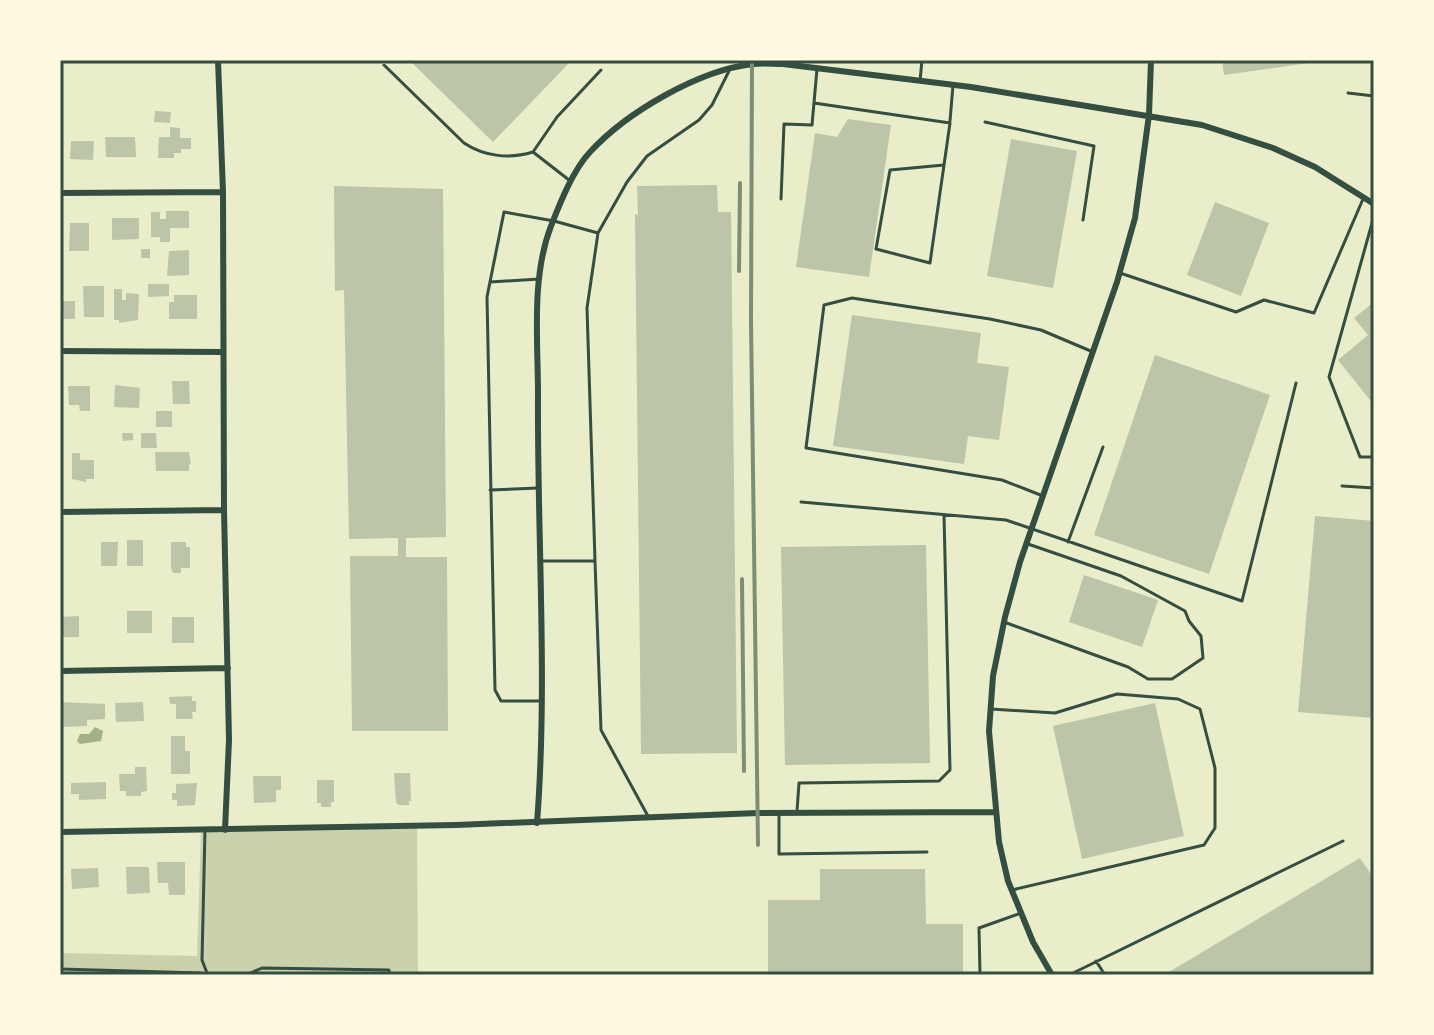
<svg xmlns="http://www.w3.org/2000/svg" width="1434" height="1035" font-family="'DM Sans',sans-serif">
  <rect width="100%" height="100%" fill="#e9edc9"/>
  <path fill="#cad2ad" d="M417 825 418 975H60V953L197 956 201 832Z"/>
  <path fill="#a3b18a" d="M95 727 103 731 101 741 80 744 77 741 80 734H89Z"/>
  <path fill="#bcc5a7" d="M409 60H572L493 142Z
    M1222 60H1316V62L1224 75Z
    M155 111 171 112 170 123 154 122Z
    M848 119 891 125 869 277 796 267 815 133 837 137Z
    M170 127 180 128V138H191V149H181V153H174V158H158L159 137H170Z
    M105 137H135L136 157H106Z
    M1011 139 1077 151 1053 288 987 276Z
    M71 141H94L93 160 70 159Z
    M717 185 718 212H731L737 753 641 754 635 214 638 215 637 186Z
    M334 186 443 189 446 537 406 538V557H447L448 731H352L350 556H398V538L349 539 344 290 335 291Z
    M1215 202 1269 223 1241 296 1187 275Z
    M166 211H189V228H170V242H160V237H151V212H160V219H166Z
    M112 218H139V239L112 240Z
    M70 223H89V251H69Z
    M141 249H150V258H141Z
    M189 250V275L167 276 169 251Z
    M148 284H169V296L148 297Z
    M83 286H104V317H84Z
    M114 289H122V300H126V293L139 294 138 320 119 323V320H114Z
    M174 295H197V319H169V302H174Z
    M60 301H75V319H60Z
    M1374 302V405L1338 360 1368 335 1354 318Z
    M852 315 981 333 977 363 1009 367 999 440 968 436 964 464 833 446Z
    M1155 355 1270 395 1209 574 1094 535Z
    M172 381H189L190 404H173Z
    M115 385 140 388 139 408 114 407Z
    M68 386H90V411H80L79 405H69Z
    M156 411H172V427H156Z
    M122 433H133V440L123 441Z
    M141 433H156L157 448H141Z
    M155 452H189L191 464H189V471H156Z
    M72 453H80V460H94V479H86V482L72 479Z
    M1315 516 1374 521V718L1298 712Z
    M127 540H143V566H127Z
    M101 542H118L117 566H101Z
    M171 542H186V547H190V568H181V573H173L171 568Z
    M926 545 930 763 785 765 781 547Z
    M1084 575 1158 600 1142 647 1069 622Z
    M127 611H152V633H127Z
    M79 616V637H60V617Z
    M172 617H194V643H172Z
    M192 696V701H196V712H192L193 719H176V704H170L169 697Z
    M60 702 105 704V719L87 720V726L60 727Z
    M143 702 144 721 116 722 115 703Z
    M1155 703 1184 836 1082 859 1053 726Z
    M171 736H185V751H190V774H171Z
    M135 767H146L147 791 141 792V796H126V791H120L119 774H135Z
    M394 773H410L411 801H409V805H398L396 802Z
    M253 776H281V790H276V802L254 803Z
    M317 780H334V802H331V807H321V803H317Z
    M106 782V799L79 800V794H71V783Z
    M197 783 195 805 177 806V800H172V793H176V784Z
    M1360 858 1374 879V975H1164Z
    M157 862H185V895H169L168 883H158Z
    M126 867H149L150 893 127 894Z
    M98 868 99 887 72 889 71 869Z
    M820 869H925L926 924H963V975H768V900H820Z"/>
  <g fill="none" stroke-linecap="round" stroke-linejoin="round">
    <path stroke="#344e41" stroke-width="3" d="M60 969 200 973
      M219 974 246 975 262 968 389 970V975"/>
    <path stroke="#344e41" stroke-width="3" d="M384 65 464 143C485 157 510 159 533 152
      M920 81 922 60
      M1348 93 1374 96
      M814 103 950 123 930 263 876 249 890 170 944 165
      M950 121 953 85
      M985 122 1094 146 1083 220
      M569 180 533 152 557 117 601 70
      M781 199 784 124 812 125 817 69
      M1374 216 1329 377 1360 457H1374
      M598 233 627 182 647 156 699 120 712 105 729 71
      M1120 273 1236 312 1264 300 1314 313 1363 199
      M490 282 539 279
      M1342 486 1374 488
      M490 490 538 488
      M1043 496 1002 480 806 448 824 305 852 298 990 319 1041 330 1093 352
      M801 502 1006 520 1242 601 1296 383
      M1068 542 1103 447
      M540 561H595L601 730 649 818
      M1004 622 1128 667 1148 679H1172L1203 658 1201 636 1189 621 1185 611 1121 576 1028 544
      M539 701H501L495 690 487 297 504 212 554 221 598 233 587 308 595 561
      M991 709 1055 713 1117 694 1178 699 1200 709 1215 768V828L1204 845 1012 890
      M797 811 799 783 939 781 950 770 944 515
      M779 814V854L927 852
      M205 830 202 960 207 973 211 975
      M1096 961 1105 975
      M980 975 979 928 1021 913
      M1069 975 1343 841"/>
    <path stroke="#344e41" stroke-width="6" d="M218 60 223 192 224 510 229 740 225 830
      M60 193 223 192
      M60 351 223 352
      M60 512 224 510
      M60 671 228 668
      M537 823C548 680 537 537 538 394 538 340 531 278 551 226 560 203 573 170 590 152 627 112 699 70 753 64 762 63 773 64 783 64L971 87 1202 125 1273 148 1315 167 1374 204
      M60 832 456 825 758 813 995 812
      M1052 975 1033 942 1008 881 999 842 989 731 993 676 1005 617 1020 562 1117 282 1135 218 1149 115 1151 60"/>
    <path stroke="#7c8e77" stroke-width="4" d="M752 60 751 321 758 845
      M739 271 740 183
      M742 579 744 771"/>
  </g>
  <rect width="1434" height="1035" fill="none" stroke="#fefae0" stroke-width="124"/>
  <rect x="62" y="62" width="1310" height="911" fill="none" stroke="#344e41" stroke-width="3"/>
</svg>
